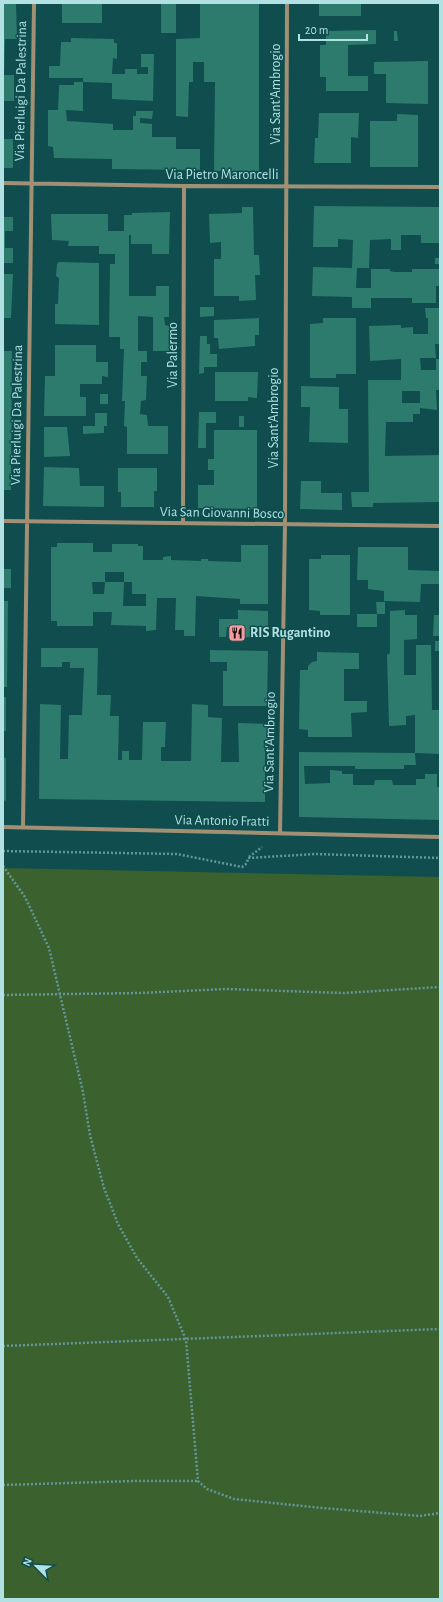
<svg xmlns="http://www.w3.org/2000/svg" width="443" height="1602" font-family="'Alegreya Sans',sans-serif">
  <rect width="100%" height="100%" fill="#0f4d4f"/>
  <path fill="#3b612e" d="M3 868 440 877V1599H3Z"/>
  <path fill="#2d7b6c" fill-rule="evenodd" d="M3 3H16L17 39H5L4 75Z
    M62 3H102V23H62Z
    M200 3H259V171H214L215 82H204V62H193V82H189L188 117 176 116V39L200 38Z
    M319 3H361V16H319Z
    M161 4H176V33H161Z
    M376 30V44L348 45V76H368V91H326V77H320V45H326V31Z
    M394 31H397L398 41H394Z
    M71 38 114 39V43H117V59L113 58 112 74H125V69H137V74H148V67H141V54H154L153 101 112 99V83L83 82V78H49V66H60L61 42H71Z
    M428 61V104L386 103V74H374V62Z
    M3 75H14V101H3Z
    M74 82H83V111L66 110 67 121 113 124V130H133V116H136V111H153L152 119 140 118V123L152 124V137H176V149H200V170L112 169V159L54 158 53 147 48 146V110H58L59 85H74Z
    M319 113H359L358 138 351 137V163H314L315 138H318Z
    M397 114 418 115V167H370V121H397Z
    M3 139H13V168H3Z
    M314 206 440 207V243H421V235H401V250H391V239L370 240 369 268H357L356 288H371V269H390V271L394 272H412V269H440V286H436V303H412V298H371V308H352V297L312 296 313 267 352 268 353 240 338 239V247H313Z
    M242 207H253L254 255H259L260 275H255L256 300 239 301V296H214V259H221V242L210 243 209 214 242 213Z
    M170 212 169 254H152V244H131V235H129V296H156V286H169V317H164L165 325 169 326V351H153V317L138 316V351H147V362H141V376H147L146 400 141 401 140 414 147 415 148 426H168V454H127V427L124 426 125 401H122L124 349H120V337H109L110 264H115V254H99V246H68L69 241 52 240 51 214H108V231H124V215H132V213Z
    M3 217H13V231H5V248H13V263H3Z
    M435 258H440V264H435Z
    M59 262 99 263V325L55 324V304H58L59 278 56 276 57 264Z
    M3 274H13L11 318H3Z
    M200 307H214V316L200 317Z
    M425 308H440V344H435L436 358H420L421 370H436V359H440V390H436L437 410 420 408V414H413V422H386L385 456 440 455V502L373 503V507H352L351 492H369L368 380H401V359L370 361 369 326 401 325V328L413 327V334H428V318H426ZM402 391H420V403H402Z
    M259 318V335H255V346L219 349 218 338H214V320Z
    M323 318H356V374H336V378H310V324L323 323Z
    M200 336H207V344H210V354H217V367H204V373L199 374Z
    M55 345H96V362H108V377L102 376V384H80V397H86V416H44L45 376H55Z
    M3 351H12L11 490H3Z
    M215 372H258L257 398 248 397V401H215Z
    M301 386 339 387V409H348V443L309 442 310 407H301Z
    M100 394H108V404H100Z
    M199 412H216V423H206V448H198Z
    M95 413H107V426H104V433L83 434V426H95Z
    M239 416H244V427H239Z
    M44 427H67L70 456 44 457Z
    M214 430H257V509L198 508V485H214V470H208V459H214Z
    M44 467 79 468 80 486H104V507L43 506Z
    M118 468H157V491H154V507H121V492H118Z
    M301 481H321V493H342V510L300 509Z
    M57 543H93V552H112V544H138V546H143V560H163V557L171 556V560L201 561V559H208V561L241 562V545H268V604H240V599L196 596 195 636H184V630H175L176 598H157L156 630 146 631V626L111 625 112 612H93V626H57V621H51V547H57ZM105 572H124V582H105ZM92 582H105L104 594H93ZM124 582H132V594H146V606H123Z
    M358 547H408V570L439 571 440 584H421L420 602 384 601V591L368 589V580H357Z
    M321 555H350V615H320V611L309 610V559H321Z
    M3 569H11V588H3Z
    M3 601H8L7 687H3Z
    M376 602H385V614H377Z
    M238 610 268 611V638L238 637V627H227L226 637H219V619H238Z
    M405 610V615H417V639L404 640V675H416V645H431L432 710H440V754L415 753 416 765H404V769H355V766H304L305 784 330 783V770L342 771V774H353V785H374L375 780H392L393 785H416V779H425V774H437V787H440V820L299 817V752L415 753V715L406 716V725L389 726 387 655 390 653V611Z
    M357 614H377V627H357Z
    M434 615H440V636H433Z
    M435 641H440V651H435Z
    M41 648H98L97 695H111L110 716H119L118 760H122V751H129V760H142L143 722H166L165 747H161V761H191L192 704 208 705V717L222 718 221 762H239L238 723 269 724 270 751 265 753V802L39 799 40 704 61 705 60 759H68L69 715H82L84 668H70V662H62V667H41Z
    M210 650 268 651 267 706H223V671H227V662H210Z
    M317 652 359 653V669H344V701H367V712L351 713 352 737H308V730L299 729 300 670H308V666L312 662 317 661Z
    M3 697H6V731H3Z
    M3 757 6 758V801L3 800Z"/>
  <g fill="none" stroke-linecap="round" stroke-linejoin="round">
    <path stroke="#62989a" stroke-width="2.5" stroke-dasharray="2 2" stroke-linecap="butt" d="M3 851 177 854 242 867 247 863 248 858 316 854 440 858
      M249 857 262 847
      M3 866 25 897 49 948 83 1092 90 1135 104 1188 118 1224 137 1258 168 1297 186 1340 198 1481 207 1489 234 1499 322 1508 420 1516 440 1513
      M3 995 140 993 226 989 343 993 440 987
      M3 1346 440 1329
      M3 1485 134 1481H198"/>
    <path stroke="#a29074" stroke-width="4" d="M3 183 184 186 440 187
      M3 521 440 526
      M183 523 184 186
      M3 827 440 837
      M23 827 34 3
      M280 833 285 524 287 3"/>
  </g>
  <defs>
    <symbol id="restaurant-square" viewBox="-11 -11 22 22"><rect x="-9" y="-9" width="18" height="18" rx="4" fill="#f59b9d" stroke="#0f4d4f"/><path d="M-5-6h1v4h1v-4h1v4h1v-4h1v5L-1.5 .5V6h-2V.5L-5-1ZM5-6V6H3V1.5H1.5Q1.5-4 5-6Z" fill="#111"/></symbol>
  </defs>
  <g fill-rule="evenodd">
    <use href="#restaurant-square" x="227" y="623" width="20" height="20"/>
  </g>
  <g text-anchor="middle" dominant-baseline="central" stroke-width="3" stroke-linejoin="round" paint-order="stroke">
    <g font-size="14" fill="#b1e1e2" stroke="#0f4d4f">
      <text transform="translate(21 91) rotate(-89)">Via Pierluigi Da Palestrina</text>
      <text transform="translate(276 94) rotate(-90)">Via Sant'Ambrogio</text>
      <text x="222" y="175">Via Pietro Maroncelli</text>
      <text transform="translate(173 355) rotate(-90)">Via Palermo</text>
      <text transform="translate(17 415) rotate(-89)">Via Pierluigi Da Palestrina</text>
      <text transform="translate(274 418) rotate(-90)">Via Sant'Ambrogio</text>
      <text transform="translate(222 513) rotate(1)">Via San Giovanni Bosco</text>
      <text transform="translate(270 742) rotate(-89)">Via Sant'Ambrogio</text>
      <text transform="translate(222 821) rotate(1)">Via Antonio Fratti</text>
    </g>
    <g font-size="14" font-weight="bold" fill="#b1e1e2" stroke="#0f4d4f" text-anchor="start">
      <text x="250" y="633">RIS Rugantino</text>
    </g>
  </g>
  <rect width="443" height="1602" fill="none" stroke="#b1e1e2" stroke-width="8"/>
  <g transform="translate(36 1566) rotate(294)" stroke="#0f4d4f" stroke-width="3" paint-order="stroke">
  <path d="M0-3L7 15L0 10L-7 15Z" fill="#b1e1e2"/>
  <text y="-6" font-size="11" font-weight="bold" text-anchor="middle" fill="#b1e1e2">N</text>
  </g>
  <path d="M299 34v6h68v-6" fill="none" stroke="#b1e1e2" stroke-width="2"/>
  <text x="305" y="34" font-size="12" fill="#b1e1e2" stroke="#0f4d4f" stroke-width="3" paint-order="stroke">20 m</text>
</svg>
